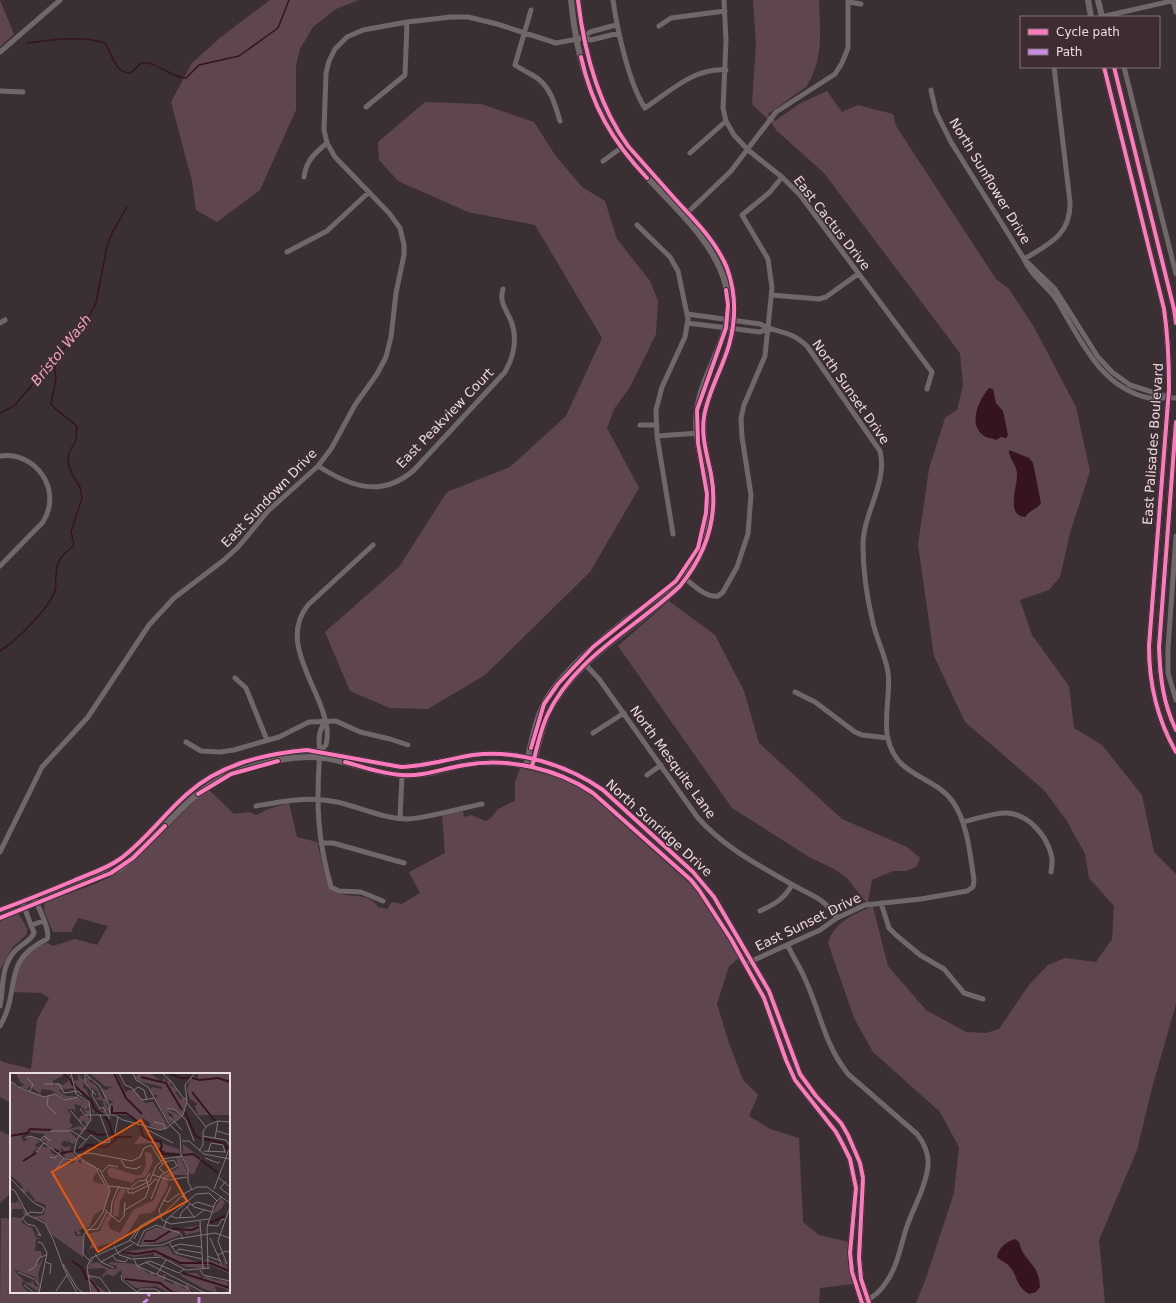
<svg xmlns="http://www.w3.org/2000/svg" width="1176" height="1303" font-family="'DejaVu Sans',sans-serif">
  <rect width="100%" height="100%" fill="#3a3033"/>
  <path fill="#5f464e" d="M0 0 14 34 0 47Z
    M270 0H359L336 9 313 27 300 49 296 65V110L260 190 217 222 196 210 192 181 171 102 192 63 221 37Z
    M753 0H819C820 32 824 59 806 87L768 114 775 121 799 104 827 91 842 112 858 105 893 114 896 126 996 279 1009 289 1034 327 1076 407 1090 471 1070 533 1060 577 1049 590 1020 600 1032 635 1069 686 1074 728 1102 745 1142 795 1154 852 1176 874V1004L1152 1088 1137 1150 1099 1240 1105 1303H916L925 1281 954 1193 959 1147 940 1112 873 1052 854 1018 828 943C834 922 852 916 870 907L846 877 834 869 809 857 732 808 618 646 669 601 715 635 744 691 759 743 842 819 907 847 920 858 916 867 906 871H893L872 880 868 900 873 907 888 966 926 1010 966 1032 986 1033 999 1029 1029 985 1048 965 1065 958 1096 962 1112 939 1114 906 1089 878 1085 854 1067 821 1044 790 965 722 934 656 918 545 929 469 945 418 957 410 963 386 960 353 824 173 776 130 772 123 752 104 756 44Z
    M425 102 481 104 534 122 555 155 582 187 605 201 617 239 650 281 658 301 656 334 630 387 614 409 607 428 639 488 590 572 485 675 428 709 390 708 350 691 325 632 399 567 447 492 510 467 566 416 602 338 535 225 468 212 398 181 379 160 378 142Z
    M520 768 563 779 585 790 699 892 739 958 729 966 717 1004 729 1043 743 1080 758 1095 749 1116 770 1129 799 1138 803 1222 819 1235 849 1242 853 1284 820 1288 819 1303H0L1 1218 11 1219V1292H229V1074H11V1103L0 1097V1060L3 1062 31 1069 37 1020 49 998 41 993 12 992C19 968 20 951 47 943L53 946 75 939 97 945 108 926 78 918 71 932H53L44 911 45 902C71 892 103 884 126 867 156 844 179 812 208 789L234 814 249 812 257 815 268 809 289 803 297 837 317 842 328 886C340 903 367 888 378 907L387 909 392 902 402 904 420 893 409 872 445 853 442 815 463 811 464 817 471 815 486 821 491 818 498 809 515 801V782Z
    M18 913 27 928V934L12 948 0 970V921Z
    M0 1131 11 1136V1193L0 1203Z"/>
  <path fill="#361321" d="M989 388 993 389 996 403 1003 411 1008 435 1006 438 1001 437 996 440C992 438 987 438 984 436 967 424 979 400 989 388Z
    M1009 450 1029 458 1033 463 1041 503C1037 509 1030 510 1025 517 1005 516 1018 485 1017 473 1017 465 1008 458 1009 450Z
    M1015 1239 1019 1242C1023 1262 1039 1262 1040 1287L1036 1292 1029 1294C1015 1285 1018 1277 1010 1267 1007 1263 1001 1261 997 1257 998 1248 1007 1241 1015 1239Z"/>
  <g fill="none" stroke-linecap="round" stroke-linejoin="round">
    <path stroke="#361321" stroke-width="1.5" d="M27 43C51 40 81 35 105 43 113 55 115 74 131 73L141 63C158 61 169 77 186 78L199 65 239 56 278 28 289 0
      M0 413 14 406 84 325 96 303 107 246 112 233 127 207
      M0 651C16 641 50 608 55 590 57 586 55 579 56 575 57 557 63 556 74 545L71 532 82 498 80 487 72 474 68 463 69 453 76 440 77 426C68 418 58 413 51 404L56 379 54 359"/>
    <path stroke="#6f6769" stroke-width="5" d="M613 0C617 29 629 84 645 108 669 92 695 67 726 70
      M724 0 726 41 723 108 726 121 734 135 748 150 782 177 800 195 932 372 927 389
      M1173 0 1176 12
      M849 2 861 4
      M531 10 515 65C521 69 527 72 534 76 550 85 555 104 560 121
      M1101 17 1176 0
      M659 26 671 18 725 11
      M583 38 590 32 616 25
      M0 52 60 0
      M1124 67 1176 274
      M931 90 936 112 951 142 1024 259C1031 276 1046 285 1056 299 1080 338 1099 387 1149 398 1158 399 1167 397 1176 398
      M0 91 23 92
      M366 107 405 75 407 22
      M690 153 726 121
      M603 161 621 148
      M304 177C306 161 314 154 327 143
      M685 215 731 171 776 112 835 74 842 63 848 48V0
      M637 225 670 257 678 271 688 319 685 337 662 387 656 410 657 436 673 534
      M287 252 327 231 369 192
      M1024 259C1049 244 1071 235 1070 202L1054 67
      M1025 260 1055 289 1098 357 1112 372 1130 385 1168 397
      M771 295 819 299 826 297 858 274
      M687 314 760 324C780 335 787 328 807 346L880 451C888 483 863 513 863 545 863 570 867 598 873 623 877 640 885 655 888 672 891 692 883 720 888 739 897 778 934 775 953 802 968 824 970 855 974 880L973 887 967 891 921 899 865 905 837 918 820 930 745 964
      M0 323 5 320
      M687 323 760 332 768 328
      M640 425H657
      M657 436 700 433
      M0 456C36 451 63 490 43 522L0 566
      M318 466C351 487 382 498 414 470L505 372C514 356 518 339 511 321 506 309 499 302 503 289
      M1176 536 1168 648V673L1176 700
      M683 577C693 584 705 598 718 596L723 592 737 567 748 534 751 495 742 437 741 418 744 405 765 356 772 288 768 259 742 215 770 192 782 177
      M580 659 599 679 698 818C724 847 758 865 791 884 812 896 823 897 837 918
      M235 678 246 688 267 740
      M795 692 815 702 855 732 862 735 888 738
      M325 722C319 730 318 741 320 751 316 802 317 837 331 887L339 891 361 892 383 901
      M593 733 624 713
      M186 742 201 751 220 752 234 750 279 737 309 722 336 721 360 732 390 739 408 745
      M320 751 326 745C327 740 328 734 327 729 322 688 277 643 308 605L373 545
      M647 775 661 765
      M256 806C284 801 308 796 337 802 360 807 383 819 408 819 428 818 461 808 482 804
      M400 818 402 776
      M963 822C977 819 994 812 1008 813 1029 815 1046 835 1051 854 1053 859 1052 866 1051 872
      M321 843H333L404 863
      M0 852 42 767 88 717 149 625 174 598 224 560 239 546 268 511 318 466 331 449 355 405 377 374 386 357 391 337 396 293 404 255V245L400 228 389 213 335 157 327 143 324 130 326 73 329 61 335 49 347 37 363 30 407 22 451 17H468L497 24 556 43 583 38 591 40 619 33
      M881 903 889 928 896 935 920 955 944 969 964 993 983 999
      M760 911C775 904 784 899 792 885
      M32 925 43 921
      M788 946C793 957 800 967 805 979 821 1013 823 1042 848 1074L917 1134C924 1143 929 1153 928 1165 926 1186 914 1207 907 1226 901 1244 898 1265 887 1281 881 1291 872 1299 861 1302
      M0 1006C4 987 0 969 14 952 20 945 31 941 34 933L23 904
      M0 1026C22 988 0 962 47 939 51 931 39 909 35 899"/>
    <path stroke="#6f6769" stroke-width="6" d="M1088 0 1091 17
      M1098 0 1102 17
      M1104 67 1164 309C1168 336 1169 362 1169 389L1149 646C1149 684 1157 719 1176 752
      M1114 67 1174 309 1176 323
      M1176 422 1159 647C1160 677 1163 703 1176 730
      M527 762C532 740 536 715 549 695 568 667 596 644 622 623 649 602 688 581 699 546 704 530 708 510 707 493 704 465 693 438 697 410 703 366 737 334 726 286 713 234 660 196 628 156 592 112 576 56 571 0
      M533 764C538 748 541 730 548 714 576 657 636 629 680 586 707 553 719 517 711 474 707 455 701 436 704 417 708 391 722 370 729 345 736 320 736 293 727 268 716 241 695 221 676 200 660 182 644 164 628 146 597 103 584 51 578 0
      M0 910C24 901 49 891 73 881 89 874 106 869 120 859 145 841 164 814 187 794 220 764 264 754 307 750L401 767C426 766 449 759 473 755 517 749 567 765 603 790L693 872 714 897 769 991 800 1074 816 1096 841 1123 848 1135 860 1163 863 1178 859 1258 861 1279 869 1303
      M0 918 119 869C159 840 184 793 231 774 261 762 299 753 331 759 355 764 377 774 402 775 422 777 444 769 464 765 506 757 558 769 593 793L691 880 699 890 731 939 764 998 786 1060 795 1080 836 1132 843 1145 850 1159 856 1188 850 1253 852 1272 862 1303"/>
    <path stroke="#ca8be6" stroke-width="3" stroke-dasharray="6 3" stroke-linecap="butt" d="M143 1303 147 1300 150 1292
      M199 1303V1292"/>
    <defs>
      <path id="cycleway" d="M581 57C592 106 612 141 647 178
        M1104 67 1164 309C1168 336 1169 362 1169 389L1149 646C1149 684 1157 719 1176 752
        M1114 67 1174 309 1176 323
        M1176 422 1159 647C1160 677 1163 703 1176 730
        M531 748 544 704 558 684 593 647 676 581 698 548 706 513 707 494 698 443 697 410 726 328 728 305 726 290
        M345 762C364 767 382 774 402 775 423 777 444 768 465 765 508 757 558 769 593 793L691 880 699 890 731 939 764 998 786 1060 795 1080 836 1132 843 1145 850 1159 856 1188 850 1253 852 1272 862 1303
        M532 766C537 749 540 731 547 716 574 657 636 628 680 586 707 553 719 517 711 474 707 455 701 436 704 417 708 391 722 370 729 345 736 320 736 293 727 268 716 241 695 221 676 200 660 182 644 164 628 146 597 103 584 51 578 0
        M198 794 231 774 278 761
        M0 910C24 901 49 891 73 881 89 874 106 869 120 859 145 841 164 814 187 794 220 764 264 754 307 750L401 767C426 766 449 759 473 755 517 749 567 765 603 790L693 872 714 897 769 991 800 1074 816 1096 841 1123 848 1135 860 1163 863 1178 859 1258 861 1279 869 1303
        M0 918 111 873 133 858 165 826"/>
    </defs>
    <use href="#cycleway" stroke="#3e2c32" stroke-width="6"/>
    <use href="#cycleway" stroke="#fd7abc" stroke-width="4"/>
  </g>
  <g text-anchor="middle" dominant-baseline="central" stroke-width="3" stroke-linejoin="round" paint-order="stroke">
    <g font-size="13" fill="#e9dde0" stroke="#3e2c32">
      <text transform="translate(990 181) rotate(59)">North Sunflower Drive</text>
      <text transform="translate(832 223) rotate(52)">East Cactus Drive</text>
      <text transform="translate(851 392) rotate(55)">North Sunset Drive</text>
      <text transform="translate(445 418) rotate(-46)">East Peakview Court</text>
      <text transform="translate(1153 444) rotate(-86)">East Palisades Boulevard</text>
      <text transform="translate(269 498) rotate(-46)">East Sundown Drive</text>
      <text transform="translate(673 762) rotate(54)">North Mesquite Lane</text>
      <text transform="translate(659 828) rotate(42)">North Sunridge Drive</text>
      <text transform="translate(808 922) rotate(-26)">East Sunset Drive</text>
    </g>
    <g font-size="14" font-style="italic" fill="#f1a5bf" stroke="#3e2c32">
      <text transform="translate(61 350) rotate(-51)">Bristol Wash</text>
    </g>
  </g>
  <g transform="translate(10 1073)">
    <rect width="220" height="220" fill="#3a3033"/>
    <path d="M6 0H54L61 3 64 15 48 17 56 23H67L55 26 41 17 32 16 30 21 20 13 18 16 9 14 15 12 10 9 5 12 0 8 7 11 10 8ZM54 2 59 7 53 12 47 10 43 14V8ZM68 0 73 7 78 4 80 5 79 8 86 12 93 26H96L97 34H100L99 31 104 29 96 26 92 16 96 17 102 14 95 13 79 0H106L115 19 123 16 135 30 143 29 158 53 152 57 140 53V50L133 45 129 49 116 42 100 41 97 37 95 41 85 37 83 41 80 27 71 17 65 16 67 12 63 8 68 7ZM74 8H77L75 11 87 18 89 24 84 26 92 27 95 36 92 38 85 36 76 16 73 15ZM130 0 141 1 152 9 154 4 156 9 158 8 156 5 162 9 160 12 168 17 165 19 170 26H177L172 43 165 37 156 35 171 43 164 48 162 41 157 39 163 49 160 50 145 26 148 22H143L140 17 142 14 151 16 153 14 128 8 125 4ZM188 0H220V42H188L185 33 188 31 180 26 177 17 182 3 188 5ZM0 9 8 15 35 24 45 21 53 27 68 24 79 30V34L75 37 80 38V41L77 42 80 47 77 54 74 47 71 49 68 48 70 43 77 42 73 35 70 36 72 33 64 31 66 39 63 36H57L61 42 59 49 63 52 59 56 70 53 75 56 72 59 69 56 59 58 67 66 64 71 59 69 57 64 58 70 54 67 51 71 54 74 61 73 60 76 68 86 55 85 54 82 58 79 51 81 54 78 51 75 50 79 43 77 40 73 35 71 36 68 31 67 35 64 34 61 19 59 11 63 14 69 20 63 30 68 24 73 29 74 22 79 25 82 30 73 34 71 31 74H39L42 80 47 83 50 81 53 86 58 87 59 91 64 90 65 86 71 91V86L85 93 87 99 83 105 84 109 99 113 100 119 94 135 84 142 79 154 69 157 71 162H68L66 158 64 159 66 163H73V184L42 162 34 147 22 144 34 142 36 132 26 128 25 130 24 125 18 118 14 120 10 117 13 115 10 110 0 102ZM130 63 169 76 170 80 156 79 141 70 124 71ZM173 71 191 85 184 101H180L173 83ZM135 79 141 80 143 88 136 104 125 106 123 110 99 104 97 98 100 94 125 102H131L136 93ZM166 84H171L178 102H165L157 106 158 113 145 137 141 140 130 141 114 166 79 176 82 170 76 161 90 158 95 146 99 141 103 142 104 129 111 115 116 117 110 128 108 144 103 142 98 150 100 156 110 160 123 137 144 127 153 103 168 95ZM211 125 215 130 210 137 201 142ZM8 127 17 141 14 142 13 136H3L1 144 12 145V150L22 155 26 164 30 166H26L25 178H31L32 183 27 190 29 191 34 183 28 201 29 213 25 204 3 196 15 209 21 210 22 207 25 213 30 214 29 219 12 208V213L19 220H0V129L6 130ZM191 152V158L176 162 174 158H170L168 163 152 169 130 173 136 159 147 154 161 157ZM158 173 163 181 190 190H198L194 187 198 186 215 193 212 182 220 201 198 191 193 192 196 195 177 194 160 188 157 183H144V180L124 184 110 179ZM85 183 81 191 87 189 99 196H106L107 193 98 191 101 189 125 191 139 201 140 198 144 200V203H151L152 206 153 201 156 203 155 208 163 211 164 209 175 216 176 211 188 220 180 215 176 220H159L146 213 126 215 113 206 111 197 104 203 96 201 93 205 92 203 97 197 93 195 78 196 80 188ZM170 200H187L192 205 197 203 205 207 217 208 220 220H212L218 217 205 213 207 220 194 216 171 203ZM78 203H81L86 212 97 220 82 219Z" fill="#5f464e" fill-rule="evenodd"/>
    <path fill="none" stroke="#361321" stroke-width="2" d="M53 0 60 6 63 13M104 0 116 25 132 41M159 0 170 5H179M131 4 156 10 172 37M182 5 190 7 208 5 220 9M66 14 81 27 84 36 93 41 100 51 103 64H122M182 19 205 48M102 33V40H116L127 48M175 39 185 62 191 66M130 53 133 63 140 67 150 68 152 73 150 77 153 81 170 82M77 57 88 62 100 61M0 63 17 60 20 56 42 57M194 66 214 70 220 80M44 76 51 80 63 78M66 78 74 76 77 72 96 74 108 65M173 82 183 81 190 86M191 87 208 100M13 88 26 80M200 150 215 143M162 156 182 157 189 154M134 168H144L160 158M112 179 126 181 145 178 170 190H200L219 198M62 188 72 195 77 207M172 200 220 215M80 206 90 220M115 206 150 210 162 219 170 220"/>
    <path fill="none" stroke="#807578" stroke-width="1" d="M61 0 66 21 79 29 81 47 67 66 64 79 75 89 90 97 100 117 93 139 85 151 74 161 73 181 80 188M74 0 90 13 99 32 100 41M109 0 115 12 122 15 132 27 145 25M123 0 126 7 138 14 159 51 170 62 171 81 178 97V109L182 117M152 0 161 8 173 25 177 26M75 2V10L86 22M17 5 23 11 20 18M0 8 8 14 34 24 45 21 55 27 68 24M34 11H49M49 11 54 20 68 18 72 22M83 17 82 22 90 36 93 34 100 46M124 17 128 14 134 17 137 27M38 24 37 32 46 41M177 30 196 54M157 35 165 37 176 47 184 68M70 36 75 42H104L113 47 150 57 157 55 164 49M60 37 76 56M160 44 172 57M144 49 153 51 156 56M163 50 173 42 177 28 175 12 185 0M138 57 163 70M40 58H62L76 67M207 58 220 62M105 60 108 44M193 63 216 67 220 73M15 65 20 63 29 66 55 86 68 87 70 85M205 65 208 48M30 67 34 63 41 68M172 68H179L194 81 220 86M69 75 81 62 92 70 100 69 90 42M189 78 193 72V58L198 52 208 48 220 49M194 78 216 79M26 79 34 70M198 79 201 70 213 72 215 79M67 82 80 80 122 88 130 84 134 75 141 72 153 91M40 84 45 85 51 78M195 85 208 90 210 88M111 87 115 94 126 96 131 93M47 95 54 85M86 96 95 112M92 99 99 92 108 94M143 102 159 107 177 104M209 105 220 114M1 106 24 130 34 135 32 140 20 139 12 145 17 151 25 153 31 163 27 161M216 108 210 115 219 122M99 113 123 116 140 108 146 93 154 86 172 83M121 114 129 108 136 107 140 100M161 114 149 137 152 147 161 151 199 146M0 115 5 118 18 142 35 150 43 166 54 196 67 220M118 116V120H123L141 111 145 106 149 108M204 116 220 74M172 123 184 134 202 139M141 126 151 102 167 93 164 87 155 89 149 95 155 100M153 127 158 129 170 120M182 132 187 129 204 134M177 134 184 144M94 136 109 149 114 143 115 129M115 137 135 125 139 115 136 106M101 141 102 129 109 113M161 143 166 145 185 144 195 136M170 145 171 140 180 131M190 148 193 196M197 152 208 153 212 146 215 147M154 154 157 146 186 121 199 120 207 128M76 157 88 156 97 138M200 165 212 192M124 166 130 155M119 167 130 173 152 172 166 166 205 160 220 165M28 169 32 170 37 180 29 220M159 169 166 180 192 186M104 173 109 182 122 186 151 184 176 197 200 195M127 173 134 158 146 152 170 160 173 166M161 174 170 171 191 174M166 180 169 176 191 180M85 181 91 189 104 195M102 182 106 187 115 189 119 185M208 182 216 178 220 180M197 183 211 188M124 186 127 193 176 214 181 220M35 189 41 191 40 201M91 189 123 171M135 189 195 220M53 191 67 215 73 220M217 191 208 168 220 134M127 193 140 188 169 200 174 196M198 195 197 154 205 130 211 124M190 197 193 202 220 208M18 198 25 194 29 185 36 182M8 199 24 206 31 214M147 201 156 187M77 202 90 205 101 220M111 202 112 207 127 219M14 212 24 220M46 218 57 202M81 220 77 194 81 185 119 168 130 153 154 140 175 120 187 114H197L220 130M127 220 130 216H145L152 220"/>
    <path fill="#e8590c" fill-opacity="0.15" stroke="#e8590c" stroke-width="2" d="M131 47 177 128 88 179 42 99Z"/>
    <rect width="220" height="220" fill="none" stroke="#e9dde0" stroke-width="2"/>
  </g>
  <rect x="1020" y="16" width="140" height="52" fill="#3e2c32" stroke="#827378"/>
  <rect x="1028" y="29" width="20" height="6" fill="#fd7abc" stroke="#827378"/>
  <text x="1056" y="36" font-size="12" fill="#e9dde0">Cycle path</text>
  <rect x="1028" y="49" width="20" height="6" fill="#ca8be6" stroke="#827378"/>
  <text x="1056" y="56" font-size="12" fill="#e9dde0">Path</text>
</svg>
